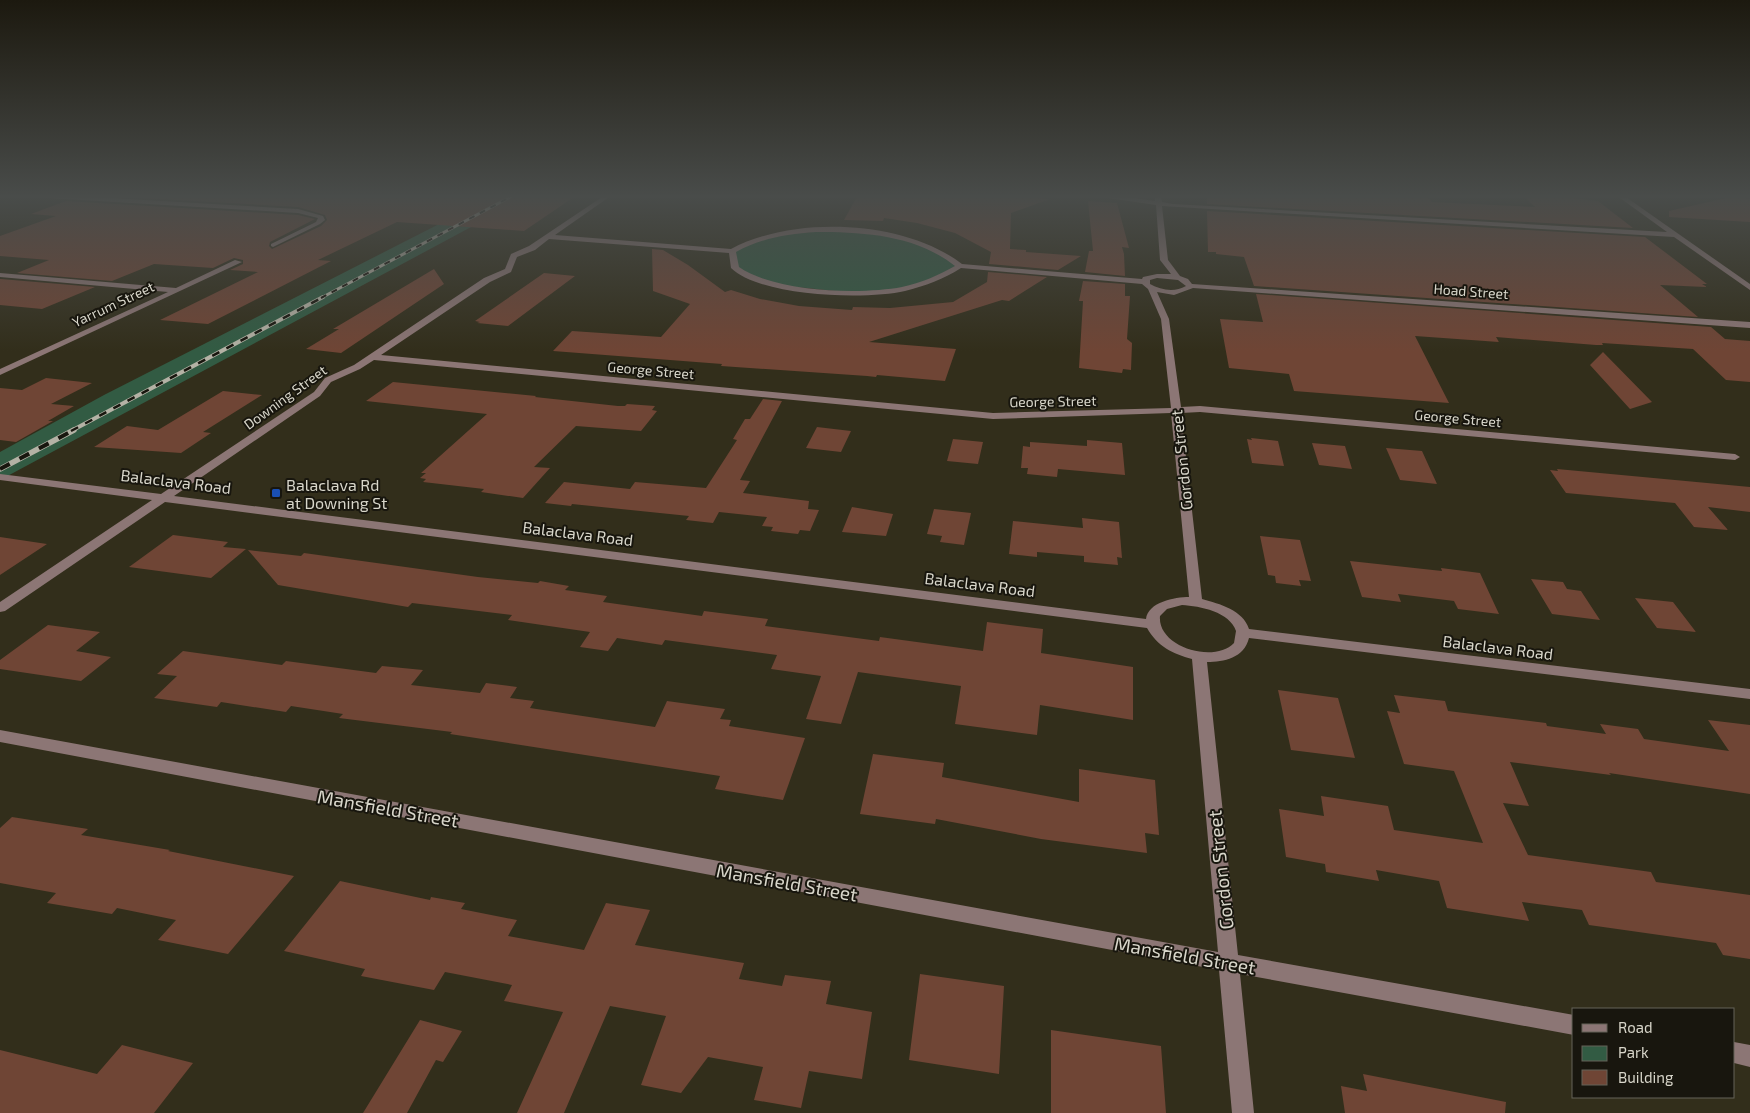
<svg xmlns="http://www.w3.org/2000/svg" width="1750" height="1113" font-family="'Exo 2',sans-serif">
  <rect width="100%" height="100%" fill="#322e1b"/>
  <path fill="#325b43" d="M496 195H523L486 219 0 480V452L104 395Z
    M823 231C866 233 928 232 960 266 914 294 860 295 808 288 797 287 784 287 774 284 760 280 747 273 735 268L732 251 772 235Z"/>
  <path fill="#6f4535" d="M87 195H577L524 231 397 222 318 260 331 261 208 324 160 320 258 272 230 270 243 264V260L234 258 213 268 154 264 112 281 17 273 49 260 0 256V236L56 216 31 214 66 201 298 215 315 219 270 242 269 246 272 249 321 226 327 220 325 215 298 207Z
    M858 195H991L1050 199 1011 213 1010 249 1026 250V252L1081 256 1058 270 989 264 991 252 955 233 917 223 884 218 883 221 844 220Z
    M1207 195H1314L1361 197 1359 195H1362L1429 198 1432 202 1535 207 1522 195H1547L1598 201 1633 228 1207 204Z
    M1735 196 1750 199V222L1669 217V211Z
    M1088 201 1117 203 1129 248 1122 247 1124 254 1125 276 1085 272 1089 251H1093Z
    M1207 211 1645 237 1707 284H1702L1707 287 1660 285 1698 317 1254 286 1244 257 1216 254V252H1208Z
    M652 249 663 250 688 265 725 292 731 290 760 299 799 306 852 310 853 307 890 308 953 302 987 282 988 272 1047 277 1009 301 1002 300 869 342 956 349 945 381 877 375 876 377 867 376 721 366 722 364 553 351 572 331 661 337 690 304 653 291Z
    M434 269 444 284 341 353 306 349 339 329H333Z
    M544 273 575 276 508 326 477 323 480 322 475 321Z
    M0 279H1L95 287 42 309 0 305Z
    M1083 281 1125 284V296H1130L1127 339 1132 343 1131 370 1123 369 1122 373 1079 368 1083 301H1079Z
    M1256 294 1711 327 1725 339 1750 341V382L1726 380 1693 349 1602 343 1603 345H1596L1496 337 1499 342 1415 336 1449 403 1294 391 1289 374 1229 368 1220 319 1263 322Z
    M1603 352 1652 402 1630 409 1590 365Z
    M46 378 92 383 51 404 74 406 48 421H53L16 442 0 440V388L22 390Z
    M393 382 536 396 535 397 618 406H625L627 404 655 406 652 410 657 411 641 431 576 426 534 467 550 468 523 498 481 492 484 489 423 482 426 479 420 478 426 473H421L487 414 366 401Z
    M223 391 262 395 203 432 211 433 181 453 94 447 127 426 158 430Z
    M763 399 782 401 740 480 750 481 743 493 809 501 808 509 819 510 810 531 800 530 798 534 771 531 773 527 762 526 767 517 719 512 713 523 686 520 689 516 572 504 571 506 545 503 564 482 630 489 635 482 706 488 737 440 733 439 745 419H750Z
    M817 427 851 431 841 452 806 448Z
    M1251 438 1278 441 1284 466 1252 463 1247 439 1252 440Z
    M953 439 983 442 978 464 947 461Z
    M1087 440 1122 443 1125 475 1058 469 1057 477 1027 474 1028 468H1021L1023 446 1030 447V442L1087 446Z
    M1312 443 1345 446 1352 469 1319 465Z
    M1386 448 1422 451 1437 484 1400 480Z
    M1557 469 1750 487V512L1708 507 1728 530 1694 527 1675 503 1566 493 1550 470 1558 471Z
    M852 507 893 514 886 536 842 532Z
    M934 509 971 513 964 545 940 542 942 536 927 534Z
    M1082 518 1119 522 1122 558 1117 557 1118 565 1084 562V556L1037 552V557L1009 554 1013 521 1083 528Z
    M173 535 228 542 223 547 246 549 211 578 129 567Z
    M1260 536 1300 540 1311 581 1299 580 1301 586 1276 583 1275 576 1268 575Z
    M0 537 47 544 0 575Z
    M248 550 301 556 304 553 478 577 538 583 540 581 569 586 565 590 607 596 603 602 702 616 704 611 768 619 765 626 879 641 880 637 983 651 987 622 1043 629 1041 653 1133 667V720L1040 705 1037 735 955 724 961 686 858 672 841 724 806 719 821 676 771 669 777 655 665 640 662 645 617 638 608 651 580 647 590 632 508 620 512 615 412 603 408 607 278 585Z
    M1350 561 1442 571 1441 568 1480 573 1499 614 1458 609 1454 601 1398 594 1401 602 1362 597Z
    M1531 579 1563 582 1567 589 1581 591 1600 620 1552 614Z
    M1635 598 1673 602 1696 632 1657 628Z
    M48 625 100 632 76 651 111 657 81 681 0 669V660Z
    M183 651 282 665 286 661 376 673 382 666 423 670 411 685 480 693 486 683 517 687 510 698 534 701 530 708 655 727 667 701 725 709 720 719 731 720 729 726 805 738 783 800 715 789 720 776 450 734 452 732 339 718 343 714 291 706 286 712 221 702 217 707 154 698 177 676 157 674Z
    M1278 690 1338 698 1355 758 1291 750Z
    M1394 695 1445 701 1448 711 1546 723 1547 726 1606 734 1600 724 1638 729 1644 739 1729 751 1708 720 1750 725V794L1609 773 1611 775 1510 762 1529 806 1503 803 1528 855 1651 872 1656 882 1750 895V959L1723 955 1716 943 1589 925 1582 910 1522 902 1529 921 1447 908 1439 881 1376 870 1379 881 1326 872 1325 864 1286 857 1279 809 1324 816 1321 796 1388 806 1394 830 1483 843 1454 771 1404 764 1387 711 1400 713Z
    M873 754 944 763 942 777 1079 802V769L1155 780 1159 835 1145 833 1147 853 1041 839 936 819 935 824 860 814Z
    M12 817 88 829 81 835 170 850 168 851 294 876 228 954 158 940 176 920 117 908 112 914 47 903 56 893 0 883V828Z
    M340 881 430 900 431 897 465 903 461 909 517 920 508 936 584 950 606 903 650 910 635 945 744 963 739 979 782 986 785 975 831 981 826 1004 872 1012 862 1079 809 1071 801 1108 754 1100 763 1067 708 1057 681 1093 641 1085 666 1016 610 1006 564 1113H517L563 1012 504 1001 512 985 445 972 434 990 361 976 365 969 284 951Z
    M920 974 1004 986 999 1074 909 1060Z
    M420 1020 462 1031 443 1062 436 1060 407 1113H363Z
    M1051 1030 1161 1046 1166 1113H1051Z
    M122 1045 193 1063 154 1113H0V1050L97 1074Z
    M1363 1074 1506 1102 1505 1113H1345L1341 1086 1367 1091Z"/>
  <g fill="none" stroke-linecap="round" stroke-linejoin="round">
    <path fill="#8c7675" fill-rule="evenodd" d="M29 195H59L298 209 323 216 325 220 320 224 273 247 271 246V244L316 222 318 218 298 213 32 197Z
      M605 195H612L555 235 731 249C794 215 905 220 962 264L1142 279 1143 277 1157 274H1171L1160 260 1156 205 1101 197 1098 195H1112L1155 201V197L1158 195 1161 197 1162 202 1173 204 1667 232 1616 195H1623L1750 284V290L1674 237 1162 206 1168 260 1180 276 1188 279 1192 284 1750 322V328L1193 288 1174 295 1157 292 1169 319 1181 407 1200 406 1735 454 1740 457 1735 460 1200 412 1181 413 1202 599C1220 604 1243 610 1249 629L1750 689V699L1249 638C1244 658 1224 662 1207 662L1238 955 1574 1015V1035L1240 974 1254 1113H1232L1219 970 0 742V730L1218 952 1192 659C1173 654 1157 646 1147 628L165 502 5 611 0 612V602L152 500 0 480V474L161 494 314 392 325 378 354 365 484 278 505 269 511 254 529 246ZM816 232C864 232 916 235 955 266 939 275 921 283 902 287 859 295 775 292 739 267L736 252C762 238 787 234 816 232ZM549 239 729 253 731 268C761 297 866 300 905 291 925 286 944 279 961 268L1142 284 1148 289 1161 319 1171 408 993 413 381 355 490 282 511 272 517 257 535 250ZM1157 278 1178 280 1186 286C1174 293 1161 290 1150 284V280ZM374 360 993 419 1171 413 1189 597C1175 597 1148 602 1146 619L174 496 320 396 331 382 360 369ZM1182 605C1200 606 1230 612 1236 631L1234 643C1214 664 1157 647 1160 616L1167 609Z
      M235 260 242 262 0 375V369L168 292 0 277V273L176 288Z
      M1734 1042 1750 1045V1067L1734 1063Z"/>
    <defs>
      <path id="rail-far2" d="M321 298 514 195"/>
      <path id="rail-far1" d="M71 431 323 297"/>
      <path id="rail" d="M0 469 74 430"/>
    </defs>
    <use href="#rail-far2" stroke="#b4b2a5" stroke-width="3"/>
    <use href="#rail-far1" stroke="#b4b2a5" stroke-width="4"/>
    <use href="#rail" stroke="#b4b2a5" stroke-width="5.5"/>
    <use href="#rail-far2" stroke="#18160e" stroke-width="2" stroke-dasharray="6" stroke-linecap="butt"/>
    <use href="#rail-far1" stroke="#18160e" stroke-width="2.5" stroke-dasharray="8" stroke-linecap="butt"/>
    <use href="#rail" stroke="#18160e" stroke-width="4" stroke-dasharray="11" stroke-linecap="butt"/>
  </g>
  <linearGradient id="sky" x2="0" y2="1"><stop stop-color="#1c190f"/><stop offset="0.56" stop-color="#494c4a"/><stop offset="1" stop-color="#494c4a" stop-opacity="0"/></linearGradient>
  <rect width="1750" height="351" fill="url(#sky)"/>
  <rect fill="#1a4fb4" stroke="#18160e" stroke-width="2" x="271" y="488" width="10" height="10" rx="2.5"/>
  <g text-anchor="middle" dominant-baseline="central" stroke-width="4" stroke-linejoin="round" paint-order="stroke">
    <g font-size="14" fill="#d8d6ca" stroke="#18160e">
      <text transform="translate(1471 291) rotate(4)">Hoad Street</text>
      <text transform="translate(113 304) rotate(-25)">Yarrum Street</text>
      <text transform="translate(651 370) rotate(5)">George Street</text>
      <text transform="translate(285 397) rotate(-36)">Downing Street</text>
      <text transform="translate(1053 401) rotate(-1)">George Street</text>
      <text transform="translate(1458 418) rotate(5)">George Street</text>
    </g>
    <g font-size="16" fill="#d8d6ca" stroke="#18160e">
      <text transform="translate(1181 460) rotate(-96)">Gordon Street</text>
      <text transform="translate(176 481) rotate(7)">Balaclava Road</text>
      <text transform="translate(578 533) rotate(7)">Balaclava Road</text>
      <text transform="translate(980 584) rotate(7)">Balaclava Road</text>
      <text transform="translate(1498 647) rotate(7)">Balaclava Road</text>
    </g>
    <g font-size="16" fill="#d8d6ca" stroke="#18160e" text-anchor="start">
      <text x="286" y="484">Balaclava Rd<tspan x="286" dy="18">at Downing St</tspan></text>
    </g>
    <g font-size="19" fill="#d8d6ca" stroke="#18160e">
      <text transform="translate(388 808) rotate(10)">Mansfield Street</text>
      <text transform="translate(1220 870) rotate(-96)">Gordon Street</text>
      <text transform="translate(787 882) rotate(10)">Mansfield Street</text>
      <text transform="translate(1185 955) rotate(10)">Mansfield Street</text>
    </g>
  </g>
  <rect x="1572" y="1008" width="162" height="90" fill="#18160e" stroke="#656359"/>
  <rect x="1582" y="1024" width="25" height="8" fill="#8c7675" stroke="#656359"/>
  <text x="1618" y="1033" font-size="15" fill="#d8d6ca">Road</text>
  <rect x="1582" y="1046" width="25" height="15" fill="#325b43" stroke="#656359"/>
  <text x="1618" y="1058" font-size="15" fill="#d8d6ca">Park</text>
  <rect x="1582" y="1070" width="25" height="15" fill="#6f4535" stroke="#656359"/>
  <text x="1618" y="1083" font-size="15" fill="#d8d6ca">Building</text>
</svg>
